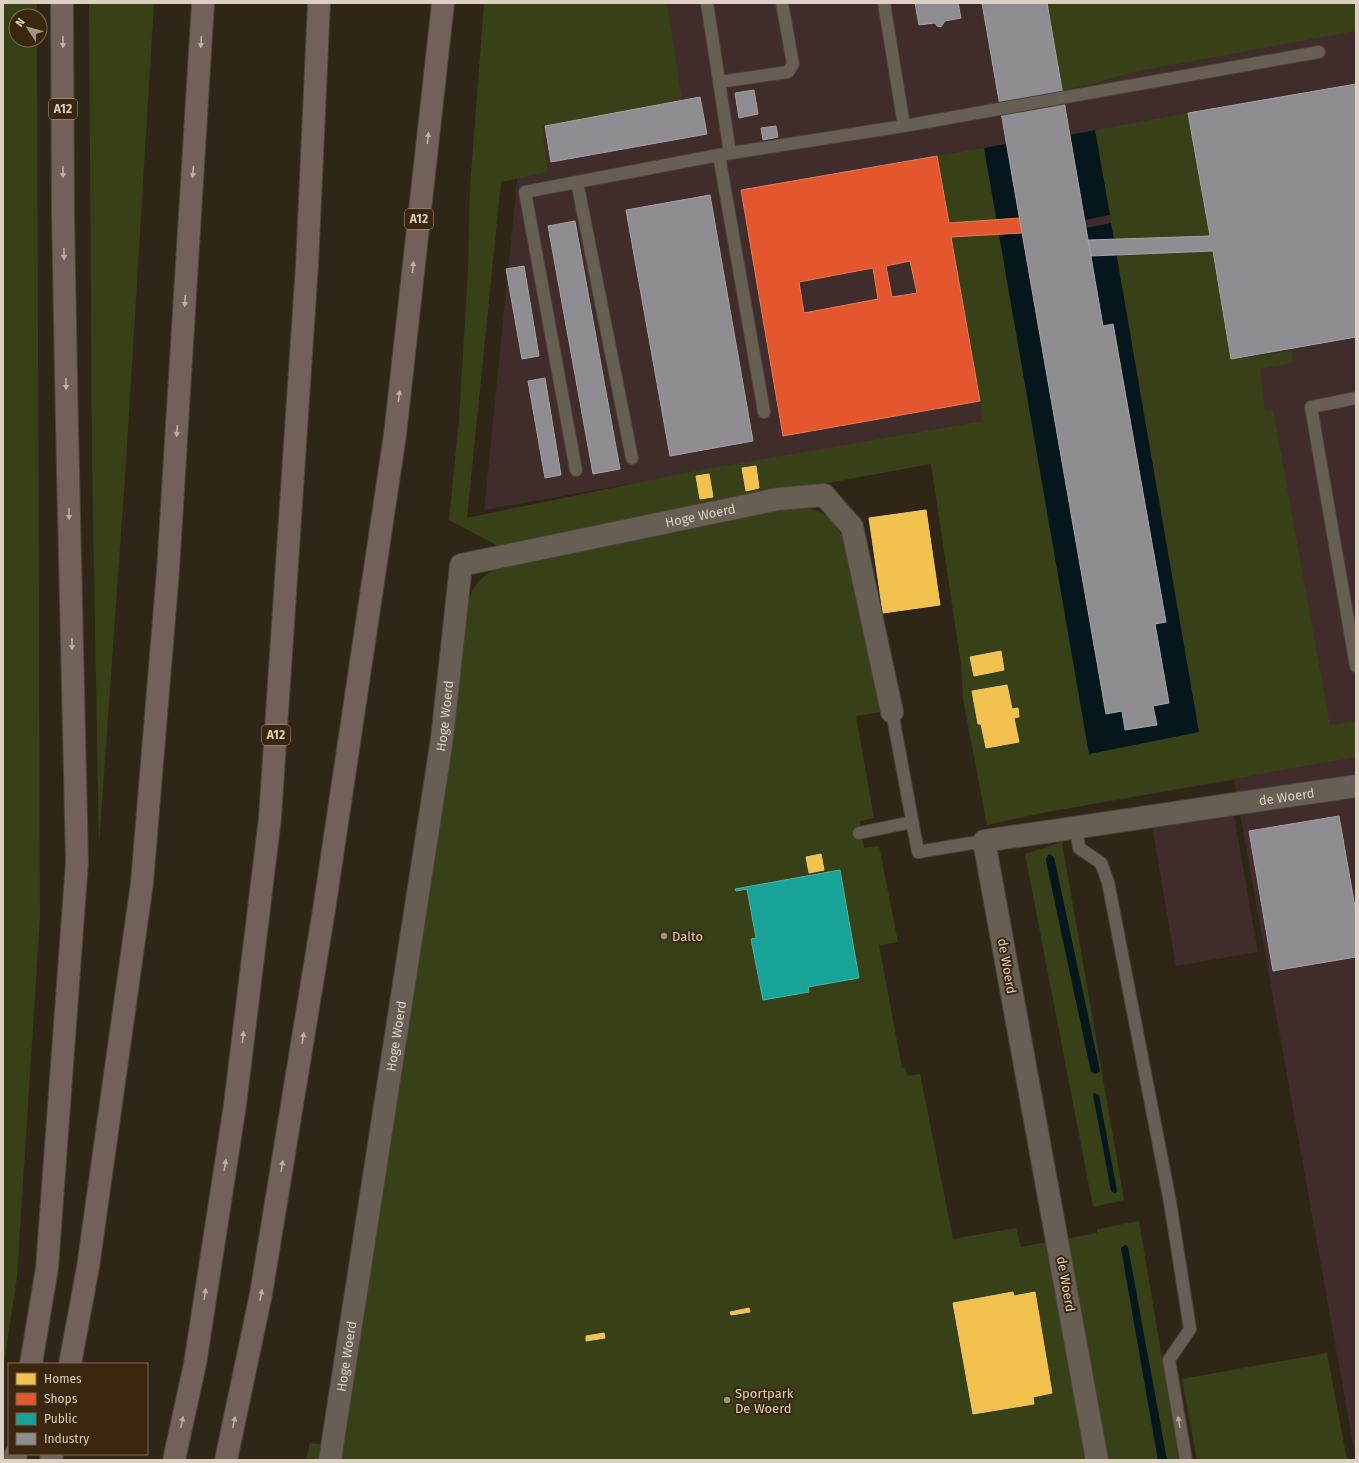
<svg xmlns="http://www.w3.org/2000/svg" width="1359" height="1463" font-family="'Fira Sans',sans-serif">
  <rect width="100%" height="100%" fill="#302618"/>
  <path fill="#3f2c2b" d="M535 3H1306L1356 7V1460L1234 780 1047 812 982 421 484 510Z
    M1234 816 1258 952 1176 966 1152 826Z"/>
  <path fill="#374017" d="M3 3H37V16H16V40H37L40 917 17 1277 3 1370Z
    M89 3H154L126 462 99 845 92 460Z
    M484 3H667L682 100 542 126 548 172 501 182 467 518 689 472 982 421 980 401 937 156 984 148 1089 753 1198 732 1095 130 1188 113 1231 359 1292 351 1293 363 1260 369 1265 411 1273 409 1330 725 1356 721V757L1047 812 987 825 963 699 961 664 931 464 784 491 504 549 449 520 459 419 468 270 470 188Z
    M1047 3H1356V31L1139 71 1062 91Z
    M795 507 809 508 822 513 833 520 851 551 881 712 856 716 874 818 860 821 864 848 879 846 898 942 879 945 902 1068H905L907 1076 920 1074 953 1239 1016 1228 1021 1247 1047 1242 1088 1460H306L310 1443 334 1446 355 1344 369 1284 465 616C467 609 468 601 471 594 481 569 511 563 535 555Z
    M1062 842 1124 1200 1093 1207 1025 854Z
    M1139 1221 1179 1460H1167L1127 1245 1121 1248 1158 1460H1107L1066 1239 1096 1233H1097V1229Z
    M1327 1353 1347 1460H1197L1182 1379Z"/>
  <path fill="#06161d" d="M1095 130 1110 215 1085 220 1070 135Z
    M1006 144 1106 713 1122 711 1125 730 1156 725 1153 706 1169 702 1155 624 1166 622 1114 325 1103 326 1086 228 1111 223 1199 732 1089 754 984 148Z
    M1049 854 1054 857 1100 1071 1096 1074 1091 1072 1046 861V858Z
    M1094 1093 1099 1095 1117 1191 1115 1193 1111 1191 1093 1095Z
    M1125 1245 1128 1247 1167 1460H1158L1121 1248Z"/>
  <path fill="#f2c14e" stroke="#ecc671" d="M756 466 759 488 746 491 742 468Z
    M709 474 713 497 700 499 696 476Z
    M926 510 940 605 883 613 869 518Z
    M1001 651 1004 670 974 676 970 657Z
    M1007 685 1012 709 1018 708 1019 717 1014 718 1019 742 986 748 981 724H978L972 691Z
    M821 854 824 870 809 873 806 857Z
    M1013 1292 1014 1296 1035 1292 1052 1393 1033 1397 1034 1404 973 1414 953 1303Z
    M749 1308 750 1312 731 1315 730 1312Z
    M604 1333 605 1338 586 1341V1336Z"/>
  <path fill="#e4572e" stroke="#e27b5a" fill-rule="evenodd" d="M937 156 949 223 1019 218 1022 233 951 237 980 401 783 436 741 190ZM910 261 917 293 892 297 886 266ZM873 268 878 299 804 313 799 282Z"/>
  <path fill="#17a398" stroke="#52b0a5" d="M840 870 859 978 808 987 809 992 763 1000 751 939 756 938 747 889 736 891 735 889Z"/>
  <path fill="#8d8d92" stroke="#a5a1a0" d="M915 3H958L961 18 945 21 941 27 937 26 935 23 919 25Z
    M982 3H1047L1103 326 1113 324 1166 622 1155 624 1169 703 1153 706 1157 725 1125 730 1122 711 1106 714Z
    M1356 84V337L1231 359 1213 251 1091 256 1088 240 1210 236 1188 113Z
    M754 90 758 114 739 118 735 93Z
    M700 97 707 134 551 162 545 126Z
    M776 126 778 137 763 140 761 128Z
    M710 195 753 441 670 456 626 210Z
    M575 221 620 469 593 474 548 226Z
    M524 266 539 356 522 359 506 269Z
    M545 378 561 475 545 478 528 381Z
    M1339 816 1356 913V957L1273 971 1249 831Z"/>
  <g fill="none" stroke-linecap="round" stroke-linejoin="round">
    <defs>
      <path id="service" d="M707 3 730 153
        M884 3 904 126
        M719 82 788 72 793 64 782 3
        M719 155 764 412
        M1356 398 1311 407 1356 666
        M632 458 577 182 719 155 904 126 1319 52
        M576 470 525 192 577 182
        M892 712 918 852 984 841
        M1076 828 1079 848 1101 863 1108 882 1170 1202 1190 1329 1169 1360 1186 1460
        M859 833 912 822"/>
      <g id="minor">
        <path id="s1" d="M330 1460 442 739 461 565 778 499 824 495 852 527 892 712"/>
        <path id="s2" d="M1097 1460 984 841 1356 786"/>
      </g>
      <path id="motorway" d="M31 1364 47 1268 77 862 67 427 63 215 62 3
        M70 1364 88 1267 142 883 168 571 203 3
        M15 1460 16 1454
        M51 1460 52 1454
        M174 1460 195 1364 235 1105 270 818 307 265 319 3
        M226 1460 261 1294 324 910 395 435 443 3"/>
    </defs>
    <use href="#service" stroke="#4b4238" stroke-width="14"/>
    <use href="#minor" stroke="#4b4238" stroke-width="24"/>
    <use href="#motorway" stroke="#4b4238" stroke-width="24"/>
    <use href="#service" stroke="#675f54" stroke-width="12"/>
    <use href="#minor" stroke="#675f54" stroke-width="22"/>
    <use href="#motorway" stroke="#716158" stroke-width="22"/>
  </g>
  <defs><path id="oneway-solid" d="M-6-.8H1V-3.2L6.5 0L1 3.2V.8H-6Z"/></defs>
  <g fill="#bdafa2">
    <use href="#oneway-solid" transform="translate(63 42) rotate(90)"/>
    <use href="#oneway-solid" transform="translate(201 42) rotate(94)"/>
    <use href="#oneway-solid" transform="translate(428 138) rotate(-84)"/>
    <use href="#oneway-solid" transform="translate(63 172) rotate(90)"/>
    <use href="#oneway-solid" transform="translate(193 172) rotate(94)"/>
    <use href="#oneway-solid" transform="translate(64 254) rotate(89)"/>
    <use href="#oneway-solid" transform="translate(413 267) rotate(-84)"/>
    <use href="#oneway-solid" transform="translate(185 301) rotate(94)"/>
    <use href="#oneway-solid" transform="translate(66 384) rotate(89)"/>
    <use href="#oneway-solid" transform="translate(399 396) rotate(-84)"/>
    <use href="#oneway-solid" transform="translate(177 431) rotate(94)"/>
    <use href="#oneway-solid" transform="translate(69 514) rotate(89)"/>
    <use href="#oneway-solid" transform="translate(72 644) rotate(89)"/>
    <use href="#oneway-solid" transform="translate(243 1037) rotate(-83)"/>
    <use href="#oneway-solid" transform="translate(303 1038) rotate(-81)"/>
    <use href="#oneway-solid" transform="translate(225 1165) rotate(-81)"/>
    <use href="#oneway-solid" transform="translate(282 1166) rotate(-81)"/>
    <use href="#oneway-solid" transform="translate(205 1294) rotate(-81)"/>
    <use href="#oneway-solid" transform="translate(261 1295) rotate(-79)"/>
    <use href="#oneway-solid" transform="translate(182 1422) rotate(-78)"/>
    <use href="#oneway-solid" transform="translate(234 1422) rotate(-78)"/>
  </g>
  <use fill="#b4a89c" href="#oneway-solid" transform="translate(1179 1422) rotate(-100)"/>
  <g fill="#a09486" stroke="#3a270e" stroke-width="1.5">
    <circle cx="664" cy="936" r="4"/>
    <circle cx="727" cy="1400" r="4"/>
  </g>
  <g text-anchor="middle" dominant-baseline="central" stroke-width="4" stroke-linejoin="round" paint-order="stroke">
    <g fill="#3a270e" stroke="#ac9d8c" stroke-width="1">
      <rect x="49" y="99" width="28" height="20" rx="3"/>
      <rect x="405" y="209" width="28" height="20" rx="3"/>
      <rect x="262" y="725" width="28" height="20" rx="3"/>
    </g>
    <g font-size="12" font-weight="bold" fill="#ddd0c2">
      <text x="63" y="109">A12</text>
      <text x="419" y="219">A12</text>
      <text x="276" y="735">A12</text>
    </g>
    <g font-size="13" fill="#ddd0c2" stroke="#3a270e">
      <text stroke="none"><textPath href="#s1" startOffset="1149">Hoge Woerd</textPath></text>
      <text stroke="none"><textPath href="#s1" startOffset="753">Hoge Woerd</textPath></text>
      <text stroke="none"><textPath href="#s2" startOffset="935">de Woerd</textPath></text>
      <text transform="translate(1007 966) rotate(80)">de Woerd</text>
      <text stroke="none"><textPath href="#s1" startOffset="429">Hoge Woerd</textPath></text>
      <text transform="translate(1066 1284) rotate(80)">de Woerd</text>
      <text stroke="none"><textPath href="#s1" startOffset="105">Hoge Woerd</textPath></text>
    </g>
    <g font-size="13" fill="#ddd0c2" stroke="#3a270e" text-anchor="start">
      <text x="672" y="936">Dalto</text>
      <text x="735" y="1393">Sportpark<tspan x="735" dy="15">De Woerd</tspan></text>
    </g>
  </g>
  <rect width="1359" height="1463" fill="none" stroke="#ddd0c2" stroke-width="8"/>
  <rect x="8" y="1363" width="140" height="92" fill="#3a270e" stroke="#7b6b56"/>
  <rect x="16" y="1373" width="20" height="12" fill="#f2c14e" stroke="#7b6b56"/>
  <text x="44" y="1383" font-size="12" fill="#ddd0c2">Homes</text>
  <rect x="16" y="1393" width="20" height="12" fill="#e4572e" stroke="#7b6b56"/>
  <text x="44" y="1403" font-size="12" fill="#ddd0c2">Shops</text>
  <rect x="16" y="1413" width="20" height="12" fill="#17a398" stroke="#7b6b56"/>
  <text x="44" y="1423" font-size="12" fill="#ddd0c2">Public</text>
  <rect x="16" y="1433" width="20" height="12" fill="#8d8d92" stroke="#7b6b56"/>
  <text x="44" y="1443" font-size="12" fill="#ddd0c2">Industry</text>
  <g transform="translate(28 28) rotate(306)"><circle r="19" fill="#3a270e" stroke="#7b6b56"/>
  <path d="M0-3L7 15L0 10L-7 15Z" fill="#a09486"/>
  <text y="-6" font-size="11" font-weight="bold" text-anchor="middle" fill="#ddd0c2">N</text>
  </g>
</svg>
